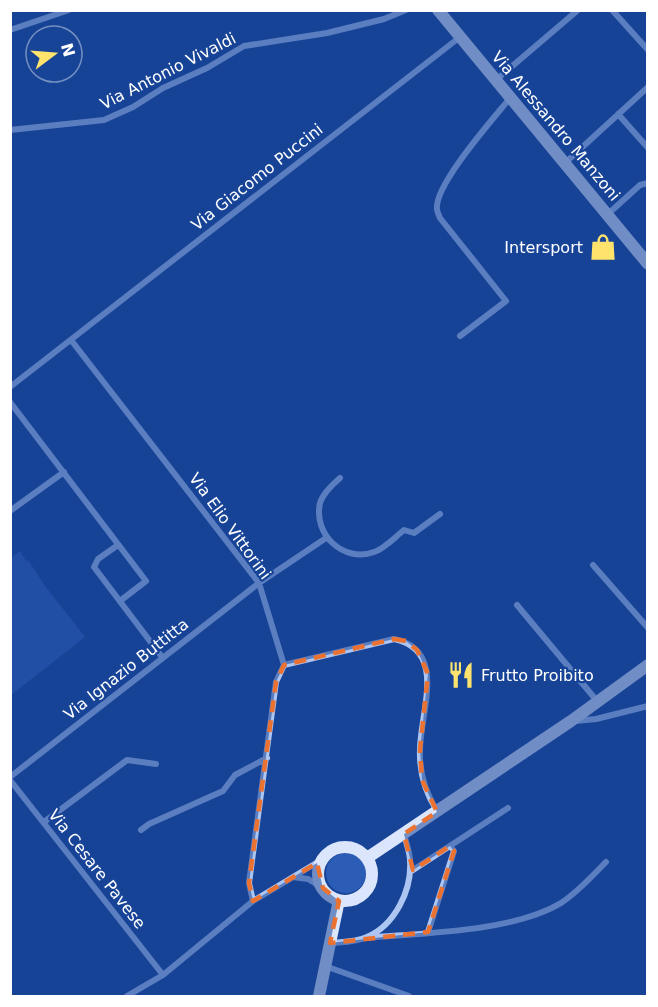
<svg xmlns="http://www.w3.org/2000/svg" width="658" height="1007" font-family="'DejaVu Sans',sans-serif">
  <rect width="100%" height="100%" fill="#184498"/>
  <path fill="#2c5db6" d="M20 551 26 561 28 560 45 586 85 637 11 695V558Z
    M326 873a20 20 0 1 1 40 0a20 20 0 1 1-40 0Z"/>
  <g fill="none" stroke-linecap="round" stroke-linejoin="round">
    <path stroke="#adc5f1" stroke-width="6" d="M612 10 648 50
      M10 30 69 10
      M496 80 578 10
      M618 114 648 148
      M10 130 104 120 133 107 163 88 207 68 244 46 327 33 384 19 406 10
      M565 163 648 87
      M608 214 640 185 648 183
      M460 336 506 301 440 218C439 215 437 212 437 209 434 185 494 118 510 98
      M71 340 259 583 284 665 276 682 249 883 253 901
      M10 387 460 37
      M10 402 146 581 120 601
      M340 478C333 484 323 493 320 503 313 535 344 563 374 552 384 549 395 537 404 530L414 533 440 514
      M10 511 64 472
      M118 545 98 559 94 567 162 657
      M593 565 648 628
      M517 605 597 701
      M284 665 394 639C448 650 420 712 420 750 419 773 425 792 437 811
      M575 721 596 719 648 706
      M10 777 259 583 326 538
      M10 780 163 975
      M44 822 127 760 156 764
      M141 830 149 824 223 791 235 775 267 758
      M410 872 508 808
      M293 877 308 879 323 888
      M428 932 454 851 450 846
      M366 938C422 933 513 932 561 903 578 892 592 876 606 862
      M331 943C342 942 357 942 367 937 395 925 412 890 410 861 410 852 406 843 404 834
      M325 966 409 996
      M127 996 163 975 253 901 323 859"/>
    <path stroke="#dbe6fc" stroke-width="12" d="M438 10 648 264
      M318 874a27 27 0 1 1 54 0a27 27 0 1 1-54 0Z
      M367 858 571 721 648 665
      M319 996 339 900"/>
  </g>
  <path d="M0 0H658V1007H0ZM394 639 406 641 417 650 428 674 420 750 422 780 437 812 404 834 413 870 450 846 454 851 428 932 330 943 339 901 323 888 317 863 253 901 249 883 276 682 284 665Z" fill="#184498" fill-opacity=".55" fill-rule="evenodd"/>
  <path fill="none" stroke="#eb7230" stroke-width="4.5" stroke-dasharray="12 8" stroke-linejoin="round" d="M394 639 406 641 417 650 428 674 420 750 422 780 437 812 404 834 413 870 450 846 454 851 428 932 330 943 339 901 323 888 317 863 253 901 249 883 276 682 284 665Z"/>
  <defs>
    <symbol id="shop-bare" viewBox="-9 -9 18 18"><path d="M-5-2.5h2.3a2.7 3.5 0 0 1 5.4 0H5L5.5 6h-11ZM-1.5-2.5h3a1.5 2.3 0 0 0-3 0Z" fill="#ffe36d" stroke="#184498" stroke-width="2.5" paint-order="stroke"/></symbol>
    <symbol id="restaurant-bare" viewBox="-9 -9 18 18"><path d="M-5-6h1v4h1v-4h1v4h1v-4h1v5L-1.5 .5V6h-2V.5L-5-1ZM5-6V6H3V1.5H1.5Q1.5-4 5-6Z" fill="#ffe36d" stroke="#184498" stroke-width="2.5" paint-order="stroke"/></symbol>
  </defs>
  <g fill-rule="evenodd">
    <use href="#shop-bare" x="584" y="228" width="38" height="38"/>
    <use href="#restaurant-bare" x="442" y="656" width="38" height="38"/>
  </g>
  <g text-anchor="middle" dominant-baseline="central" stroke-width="4.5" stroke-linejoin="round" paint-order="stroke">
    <g font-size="16" fill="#fff" stroke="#184498">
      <text transform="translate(168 71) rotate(-27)">Via Antonio Vivaldi</text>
      <text transform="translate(556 126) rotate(50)">Via Alessandro Manzoni</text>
      <text transform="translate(257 177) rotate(-38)">Via Giacomo Puccini</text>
      <text transform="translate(230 526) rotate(54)">Via Elio Vittorini</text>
      <text transform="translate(126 669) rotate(-38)">Via Ignazio Buttitta</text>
      <text transform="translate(97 869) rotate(52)">Via Cesare Pavese</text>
    </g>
    <g font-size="16" fill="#fff" stroke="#184498" text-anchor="end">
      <text x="583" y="247">Intersport</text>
      <text x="481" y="675" text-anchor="start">Frutto Proibito</text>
    </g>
  </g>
  <rect width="658" height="1007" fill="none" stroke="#ffffff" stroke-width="24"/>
  <g transform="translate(54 54) rotate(74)"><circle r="28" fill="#184498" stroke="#748fc1" stroke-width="1.5"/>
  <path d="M0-4.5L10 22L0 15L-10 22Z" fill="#ffe36d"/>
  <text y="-9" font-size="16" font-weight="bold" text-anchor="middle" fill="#ffffff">N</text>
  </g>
</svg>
